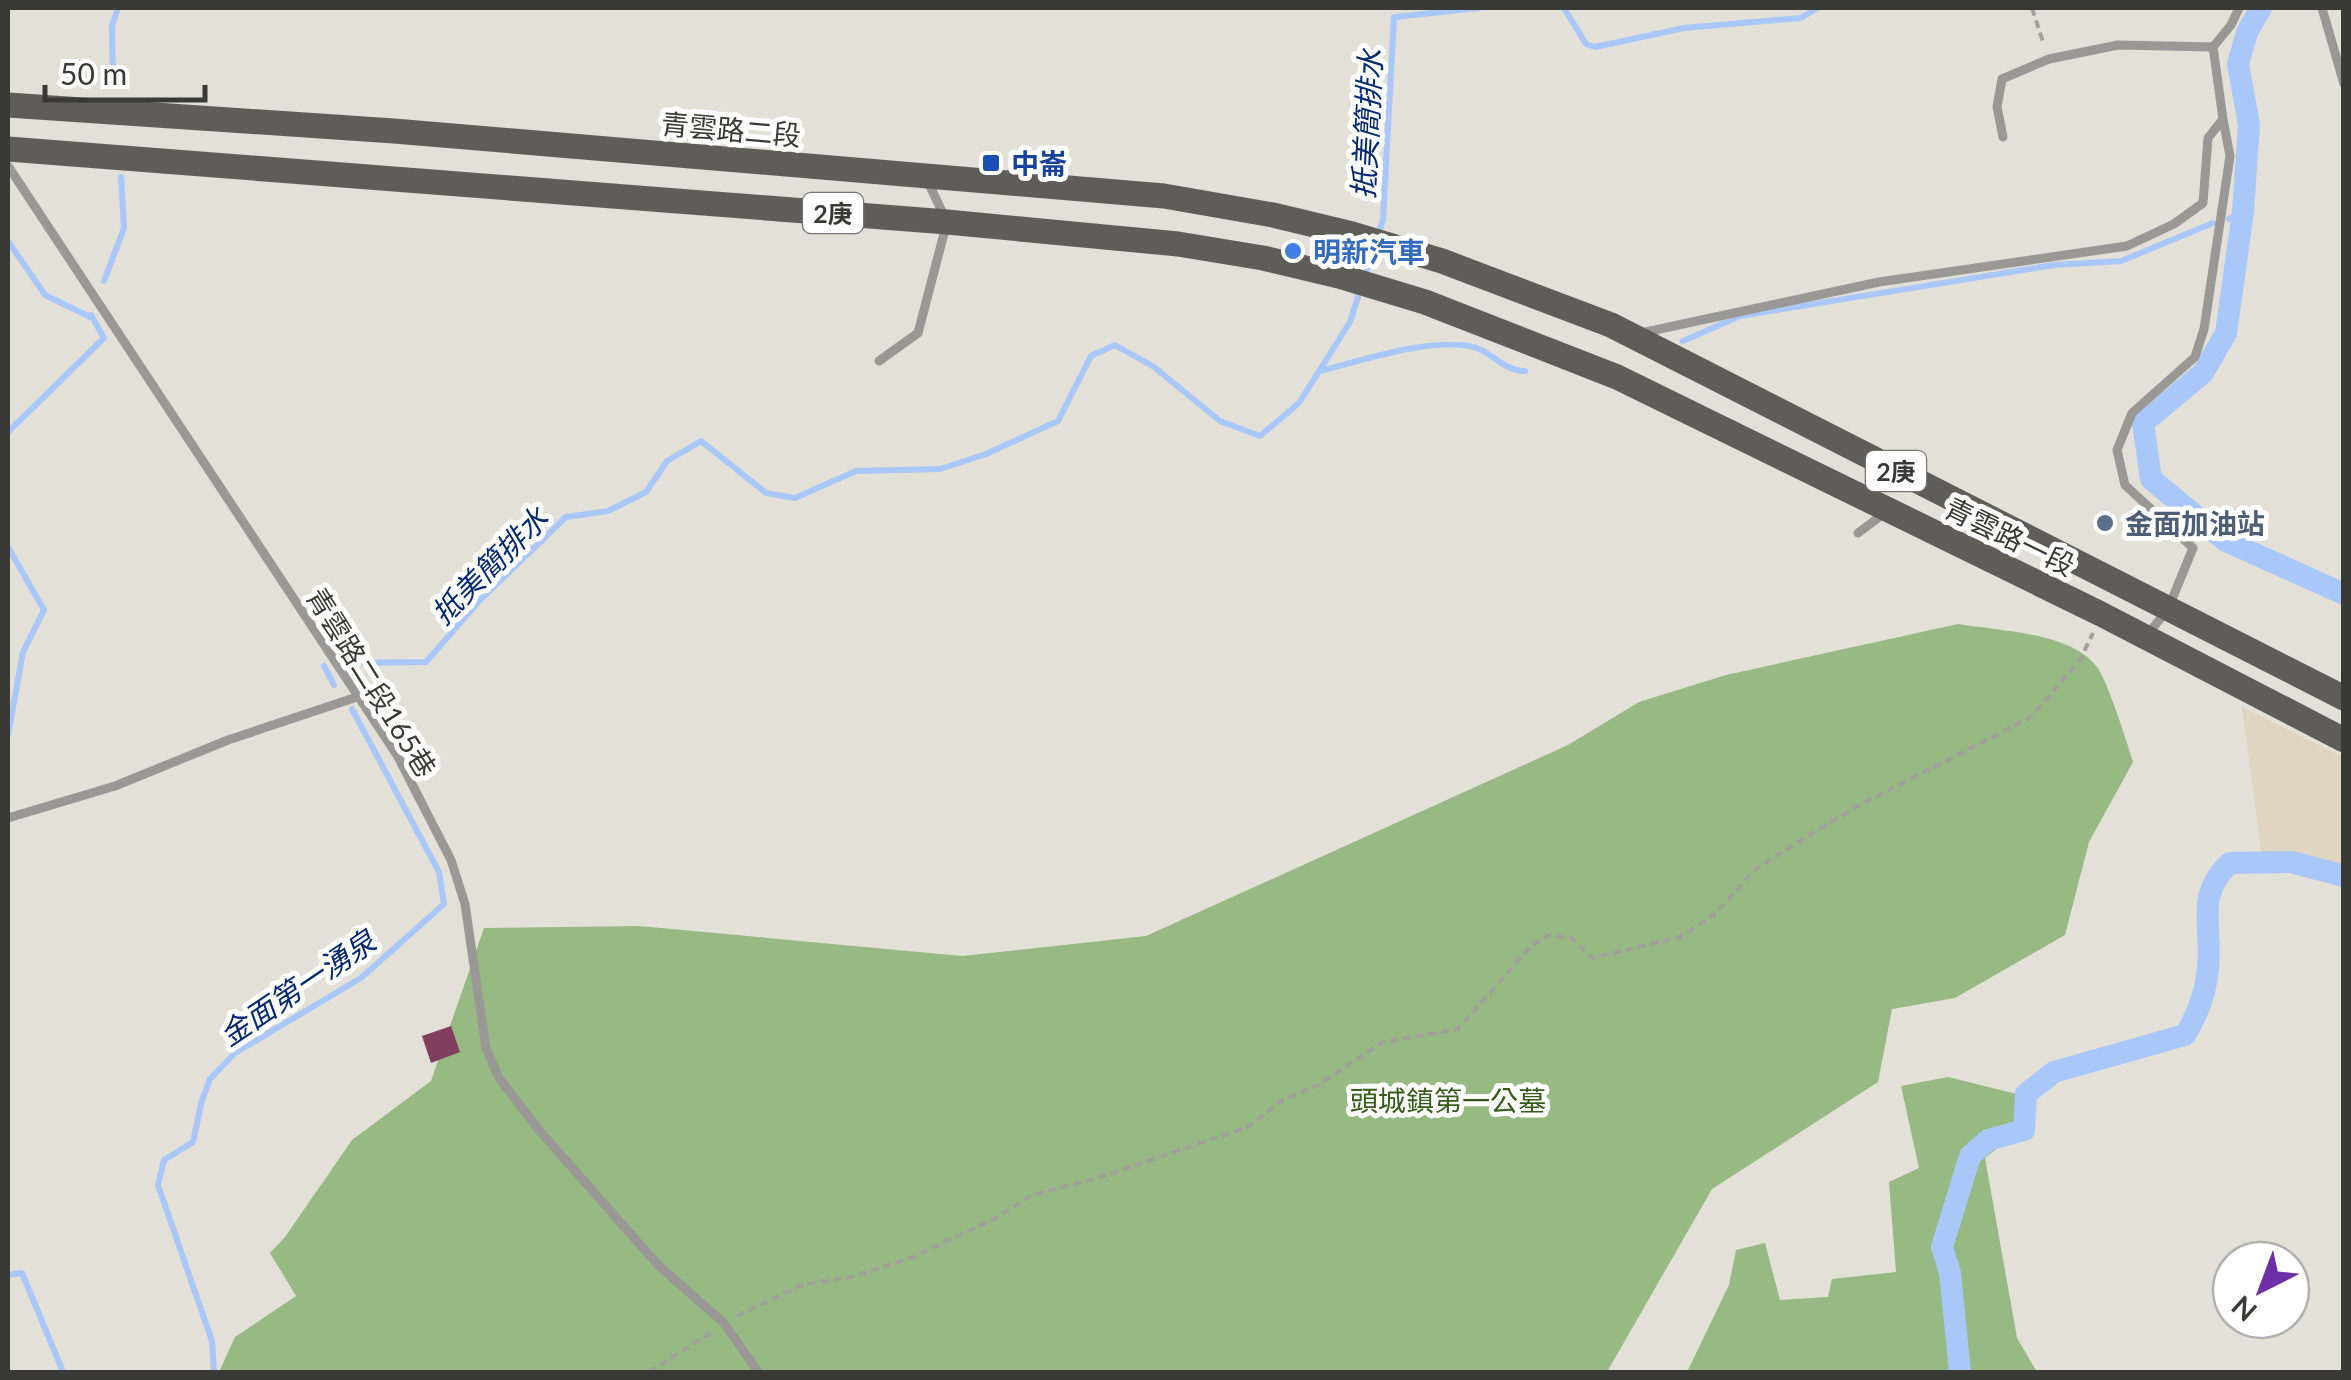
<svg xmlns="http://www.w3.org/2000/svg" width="2351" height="1380" font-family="Lato,'Noto Sans TC',sans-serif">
  <rect width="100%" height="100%" fill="#e2e0d7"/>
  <path fill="#dfd5c1" d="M2242 707 2343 757V868L2262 856Z"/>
  <path fill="#97b984" d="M1958 624C1998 631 2071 632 2097 667 2108 682 2127 742 2133 762L2089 842 2065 935 1955 998 1892 1009 1878 1082 1712 1189 1607 1372H219L235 1337 296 1296 270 1253 285 1237 352 1140 431 1081 484 928 639 926 962 956 1146 936 1568 745 1639 702 1726 675Z
    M1948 1077 2033 1098 2025 1126 1985 1158 2017 1338 2037 1372H1687L1729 1285 1736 1250 1765 1243 1780 1300 1828 1297 1832 1279 1896 1272 1889 1182 1919 1168 1901 1086Z"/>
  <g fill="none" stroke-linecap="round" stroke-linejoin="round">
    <path stroke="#aac7fa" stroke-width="6" d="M1564 8 1586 44 1595 47 1684 28 1801 18 1817 8
      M113 86 112 26 118 8
      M2229 219 2243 212
      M1377 238 1383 220 1394 17 1479 8
      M8 241 45 295 90 317
      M1365 276 1373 250
      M104 281 124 228 121 177
      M1683 341 1740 316 2054 265 2121 261 2213 223
      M1320 371C1364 360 1424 339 1469 346 1490 349 1502 371 1525 371
      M8 432 104 338 91 315
      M8 547 44 610 23 652 8 735
      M346 663 426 662 480 600 566 517 608 511 646 492 667 461 701 441 766 493 795 498 856 471 940 469 986 454 1058 421 1091 356 1115 345 1154 367 1220 421 1260 436 1299 403 1350 322 1361 287
      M324 666 334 685
      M8 1275 22 1273 63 1372
      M214 1372 212 1341 158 1185 164 1160 193 1142 202 1100 210 1079 235 1053 361 978 444 904 439 872 352 709"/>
    <path stroke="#aac7fa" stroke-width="22" d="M2261 8 2247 32 2238 64 2249 125 2243 212 2226 333 2203 373 2143 423 2151 479 2226 541 2344 594
      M1960 1372 1950 1273 1942 1247 1970 1156 1988 1140 2024 1130 2026 1094 2054 1072 2185 1035C2198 1014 2206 993 2208 968 2213 926 2194 897 2230 863L2291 862 2344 876"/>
  </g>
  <path fill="#803f5f" d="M451 1026 460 1052 431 1063 422 1036Z"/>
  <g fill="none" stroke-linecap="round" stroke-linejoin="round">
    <path stroke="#a2a199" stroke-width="4" stroke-dasharray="8 5" stroke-linecap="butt" d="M2032 8 2044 45
      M737 1316 802 1285 855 1276 913 1257 994 1219 1032 1195 1101 1177 1248 1127 1281 1101 1318 1085 1383 1042 1458 1029 1531 946 1549 935 1571 938 1593 958 1680 937 1715 914 1756 869 1793 845 1856 807 2031 717 2080 660 2093 633
      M649 1372 712 1332"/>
    <path stroke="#999894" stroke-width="9" d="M2322 8 2344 84
      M2003 137 1997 107 2002 79 2049 59 2118 45 2213 47
      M8 166 397 755 451 860 465 904 486 1048 499 1078 539 1130 658 1265 724 1323 758 1372
      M1641 333 1879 282 2127 246 2174 224 2203 203 2208 138 2223 119 2213 47 2231 25 2239 8
      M879 361 918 333 947 222 928 182
      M1858 533 1886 512
      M2148 634 2168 609 2193 548 2125 485 2117 450 2132 413 2195 357 2204 329 2230 156 2223 119
      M8 818 115 786 228 740 357 697"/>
    <path stroke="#5f5d57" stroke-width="25" d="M8 105 394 131 1164 196 1273 215 1352 234 1442 261 1611 325 2344 698
      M8 149 947 222 1178 244 1263 258 1339 276 1425 302 1617 377 2101 614 2344 740"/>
  </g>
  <rect fill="#1a4fb4" stroke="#fff" stroke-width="4" x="981" y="153" width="20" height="20" rx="5"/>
  <circle fill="#3f7fe0" stroke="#fff" stroke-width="4" cx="1293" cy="251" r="10"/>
  <circle fill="#5c6f8a" stroke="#fff" stroke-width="4" cx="2105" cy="523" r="10"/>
  <g text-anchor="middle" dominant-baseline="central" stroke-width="10" stroke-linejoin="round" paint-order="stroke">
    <g fill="#fff" stroke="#747472" stroke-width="2.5">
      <rect x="803" y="193" width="60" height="40" rx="8"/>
      <rect x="1866" y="451" width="60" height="40" rx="8"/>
    </g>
    <g font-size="25" font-weight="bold" fill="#393935">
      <text x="833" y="213">2庚</text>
      <text x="1896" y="471">2庚</text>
    </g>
    <g font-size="28" fill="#393935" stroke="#fff">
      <text transform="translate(731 129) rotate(5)">青雲路二段</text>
      <text transform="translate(2010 536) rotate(26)">青雲路一段</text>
      <text transform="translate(372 682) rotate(58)">青雲路二段165巷</text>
    </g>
    <g font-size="28" font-weight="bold" fill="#164399" stroke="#fff" text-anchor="start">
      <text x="1011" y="163">中崙</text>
    </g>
    <g font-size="28" font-weight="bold" fill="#366cbe" stroke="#fff" text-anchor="start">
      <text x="1313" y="251">明新汽車</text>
    </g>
    <g font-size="28" font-weight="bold" fill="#4e5e75" stroke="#fff" text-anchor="start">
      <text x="2125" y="523">金面加油站</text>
    </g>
    <g font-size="28" fill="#365b1a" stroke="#fff">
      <text x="1448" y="1100">頭城鎮第一公墓</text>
    </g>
    <g font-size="30" font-style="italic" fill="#062a71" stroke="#fff">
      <text transform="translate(1366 124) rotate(-87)">抵美簡排水</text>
      <text transform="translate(489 565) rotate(-45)">抵美簡排水</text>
      <text transform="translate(297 987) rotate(-34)">金面第一湧泉</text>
    </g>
  </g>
  <rect width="2351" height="1380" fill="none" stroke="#393935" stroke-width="20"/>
  <g transform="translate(2261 1290) rotate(222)"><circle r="48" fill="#ffffff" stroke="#b0b0ae" stroke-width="2.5"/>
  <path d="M0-8L18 38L0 25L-18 38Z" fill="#6d30a6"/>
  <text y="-15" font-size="28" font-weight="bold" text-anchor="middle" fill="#393935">N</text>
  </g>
  <path d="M45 85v15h160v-15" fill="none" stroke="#393935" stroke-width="5"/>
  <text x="60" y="85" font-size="30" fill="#393935" stroke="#ffffff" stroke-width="8" paint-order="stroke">50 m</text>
</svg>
